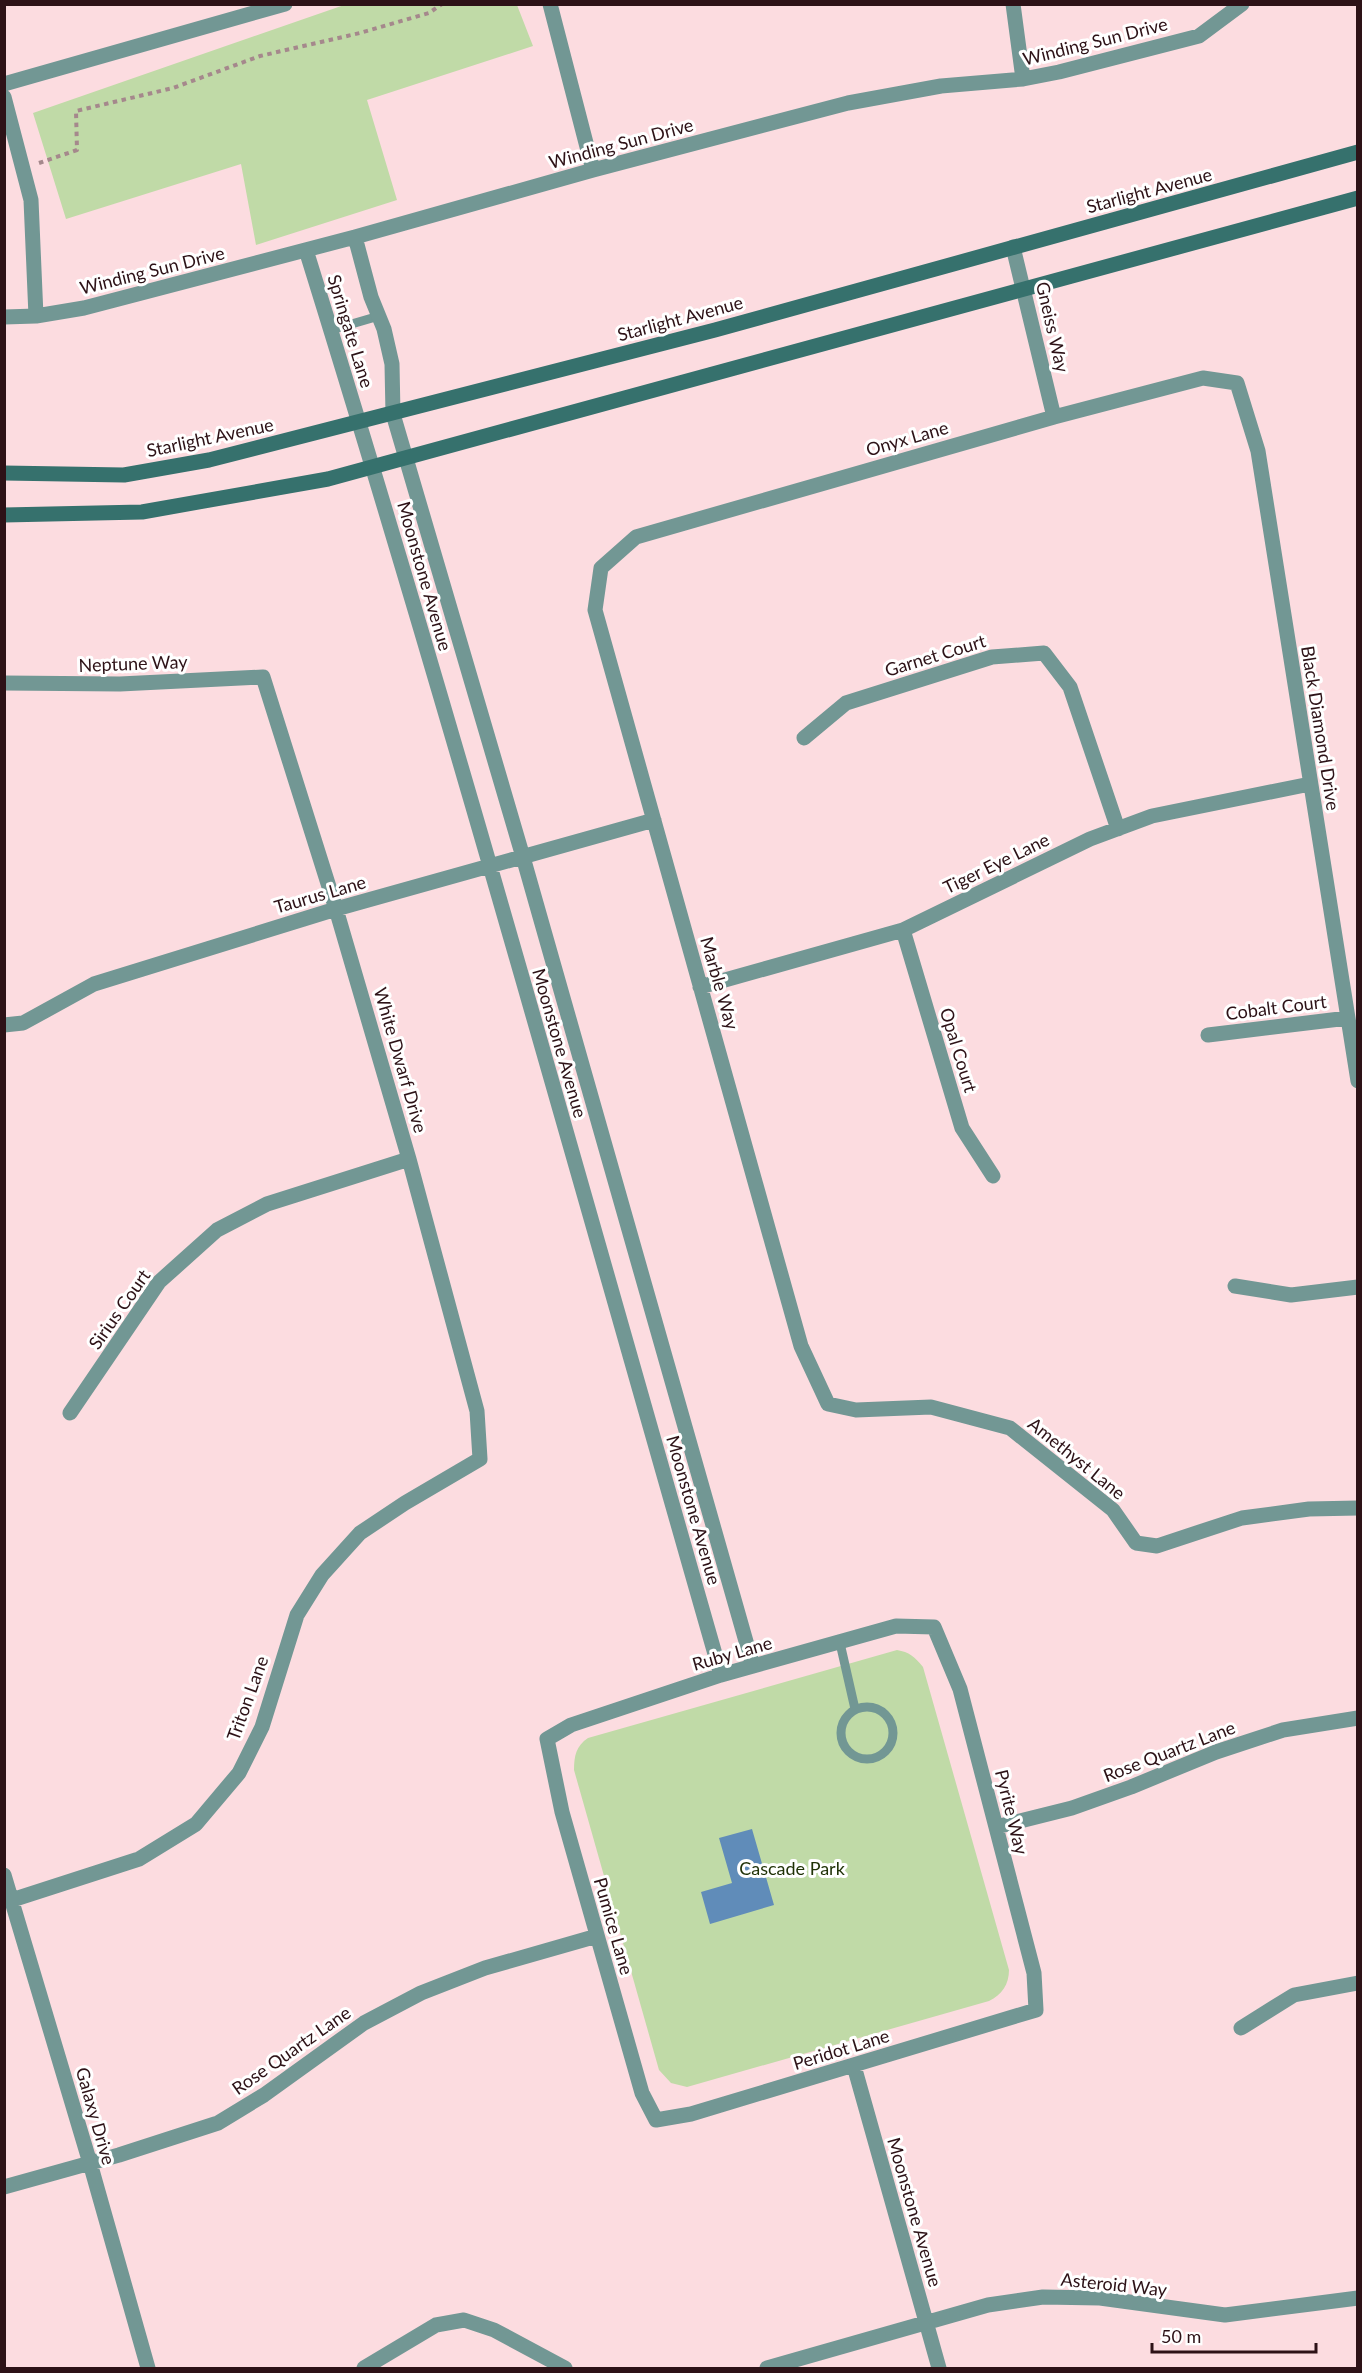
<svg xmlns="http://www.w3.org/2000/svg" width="1362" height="2373" font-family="Lato,sans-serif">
  <rect width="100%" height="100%" fill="#fcdce0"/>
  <path fill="#c0daa7" d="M347 4 517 5 533 46 367 100 397 200 256 245 241 164 66 219 33 113Z
    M897 1650C909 1652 915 1657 923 1667L1009 1970C1009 1984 1002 1995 989 2001L687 2087 671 2083 659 2070 574 1770C574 1756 576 1746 588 1738Z"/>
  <path fill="#608cb9" d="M752 1829 774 1905 710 1924 701 1892 732 1883 719 1838Z"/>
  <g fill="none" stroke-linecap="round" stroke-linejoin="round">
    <path stroke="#a5888c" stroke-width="4" stroke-dasharray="4.5 4.5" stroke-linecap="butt" d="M39 163 77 150 76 111 173 88 260 56 360 33 429 13 442 4"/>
    <path stroke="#729794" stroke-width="9" d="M331 330 379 316
      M840 1643 855 1709
      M841 1733a26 26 0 1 1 52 0a26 26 0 1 1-52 0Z"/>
    <path stroke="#729794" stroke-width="15" d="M550 4 593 170
      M1013 4 1023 79
      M4 84 285 4
      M4 97 31 200 36 316
      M355 237 371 297 384 329 392 364 393 414 523 857 753 1666
      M1013 247 1054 417
      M306 250C453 723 585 1200 721 1675
      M4 317 36 316 84 308 355 237 593 170 848 103 941 86 1023 79 1059 72 1199 36 1242 4
      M4 683 120 684 263 677 336 909 409 1159 477 1411 480 1459 405 1503 360 1533 322 1575 297 1615 262 1727 239 1773 196 1824 139 1859 12 1900
      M804 738 846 703 992 657 1044 653 1070 687 1118 829
      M903 930 962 1128 993 1176
      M700 987 903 930 1090 839 1152 816 1310 784
      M4 1025 23 1023 94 984 336 909 654 820
      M1208 1035 1348 1018
      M1358 1081 1258 451 1237 383 1203 378 1054 417 636 537 601 568 595 610 801 1346 828 1404 856 1410 931 1407 1010 1428 1113 1510 1136 1543 1157 1546 1242 1518 1309 1509 1358 1508
      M1235 1286 1291 1295 1358 1287
      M70 1413 159 1282 217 1230 267 1204 409 1159
      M896 1626 934 1627 960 1689 1034 1973 1036 2010 691 2114 656 2120 642 2093 562 1812 547 1739 571 1725 721 1675Z
      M996 1827 1072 1808 1131 1787 1216 1752 1283 1730 1358 1718
      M4 1875 90 2163 148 2368
      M1241 2028 1294 1995 1358 1983
      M854 2066 939 2368
      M4 2187 119 2155 218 2123 264 2095 364 2023 421 1993 485 1968 597 1936
      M364 2368 436 2325 464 2320 494 2330 565 2368
      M767 2368 988 2305 1043 2297 1100 2298 1225 2315 1358 2298"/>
    <path stroke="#36716d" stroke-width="15" d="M4 473 124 475 209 460 715 330 1358 152
      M4 515 142 512 328 479 1358 198"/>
  </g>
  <g text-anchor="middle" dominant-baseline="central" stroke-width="6" stroke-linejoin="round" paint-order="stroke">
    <g font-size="18" fill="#2d1217" stroke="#fff">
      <text transform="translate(1095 41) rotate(-14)">Winding Sun Drive</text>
      <text transform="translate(621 143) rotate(-15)">Winding Sun Drive</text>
      <text transform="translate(1149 190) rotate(-15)">Starlight Avenue</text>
      <text transform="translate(152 270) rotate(-14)">Winding Sun Drive</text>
      <text transform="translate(680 318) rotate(-15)">Starlight Avenue</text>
      <text transform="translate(1053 327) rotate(77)">Gneiss Way</text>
      <text transform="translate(351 331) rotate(73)">Springate Lane</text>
      <text transform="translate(210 437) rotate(-12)">Starlight Avenue</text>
      <text transform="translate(907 438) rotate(-16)">Onyx Lane</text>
      <text transform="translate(425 576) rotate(74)">Moonstone Avenue</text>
      <text transform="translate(935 655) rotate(-17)">Garnet Court</text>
      <text transform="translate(133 663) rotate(-2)">Neptune Way</text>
      <text transform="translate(1321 728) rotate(81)">Black Diamond Drive</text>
      <text transform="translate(996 863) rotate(-26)">Tiger Eye Lane</text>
      <text transform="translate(320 894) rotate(-16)">Taurus Lane</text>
      <text transform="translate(720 983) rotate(74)">Marble Way</text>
      <text transform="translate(1276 1007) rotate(-7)">Cobalt Court</text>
      <text transform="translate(560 1043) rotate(74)">Moonstone Avenue</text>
      <text transform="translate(959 1050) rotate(73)">Opal Court</text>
      <text transform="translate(401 1060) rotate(74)">White Dwarf Drive</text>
      <text transform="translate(119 1309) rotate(-55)">Sirius Court</text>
      <text transform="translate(1077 1458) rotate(39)">Amethyst Lane</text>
      <text transform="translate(694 1510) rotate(74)">Moonstone Avenue</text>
      <text transform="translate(732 1653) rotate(-16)">Ruby Lane</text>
      <text transform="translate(247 1698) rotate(-70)">Triton Lane</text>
      <text transform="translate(1169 1751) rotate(-21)">Rose Quartz Lane</text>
      <text transform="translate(1012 1812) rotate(76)">Pyrite Way</text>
      <text transform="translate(614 1926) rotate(74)">Pumice Lane</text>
      <text transform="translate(841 2049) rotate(-17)">Peridot Lane</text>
      <text transform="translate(291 2050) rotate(-35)">Rose Quartz Lane</text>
      <text transform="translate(96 2116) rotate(74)">Galaxy Drive</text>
      <text transform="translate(915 2212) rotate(74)">Moonstone Avenue</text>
      <text transform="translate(1114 2284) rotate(6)">Asteroid Way</text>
    </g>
    <g font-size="18" fill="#1f3106" stroke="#fff">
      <text x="792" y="1868">Cascade Park</text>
    </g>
  </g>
  <rect width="1362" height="2373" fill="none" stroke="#2d1217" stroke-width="12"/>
  <path d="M1152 2343v9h164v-9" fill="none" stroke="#2d1217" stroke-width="3"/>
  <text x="1161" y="2343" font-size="18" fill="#2d1217" stroke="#ffffff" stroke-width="4.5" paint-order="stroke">50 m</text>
</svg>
